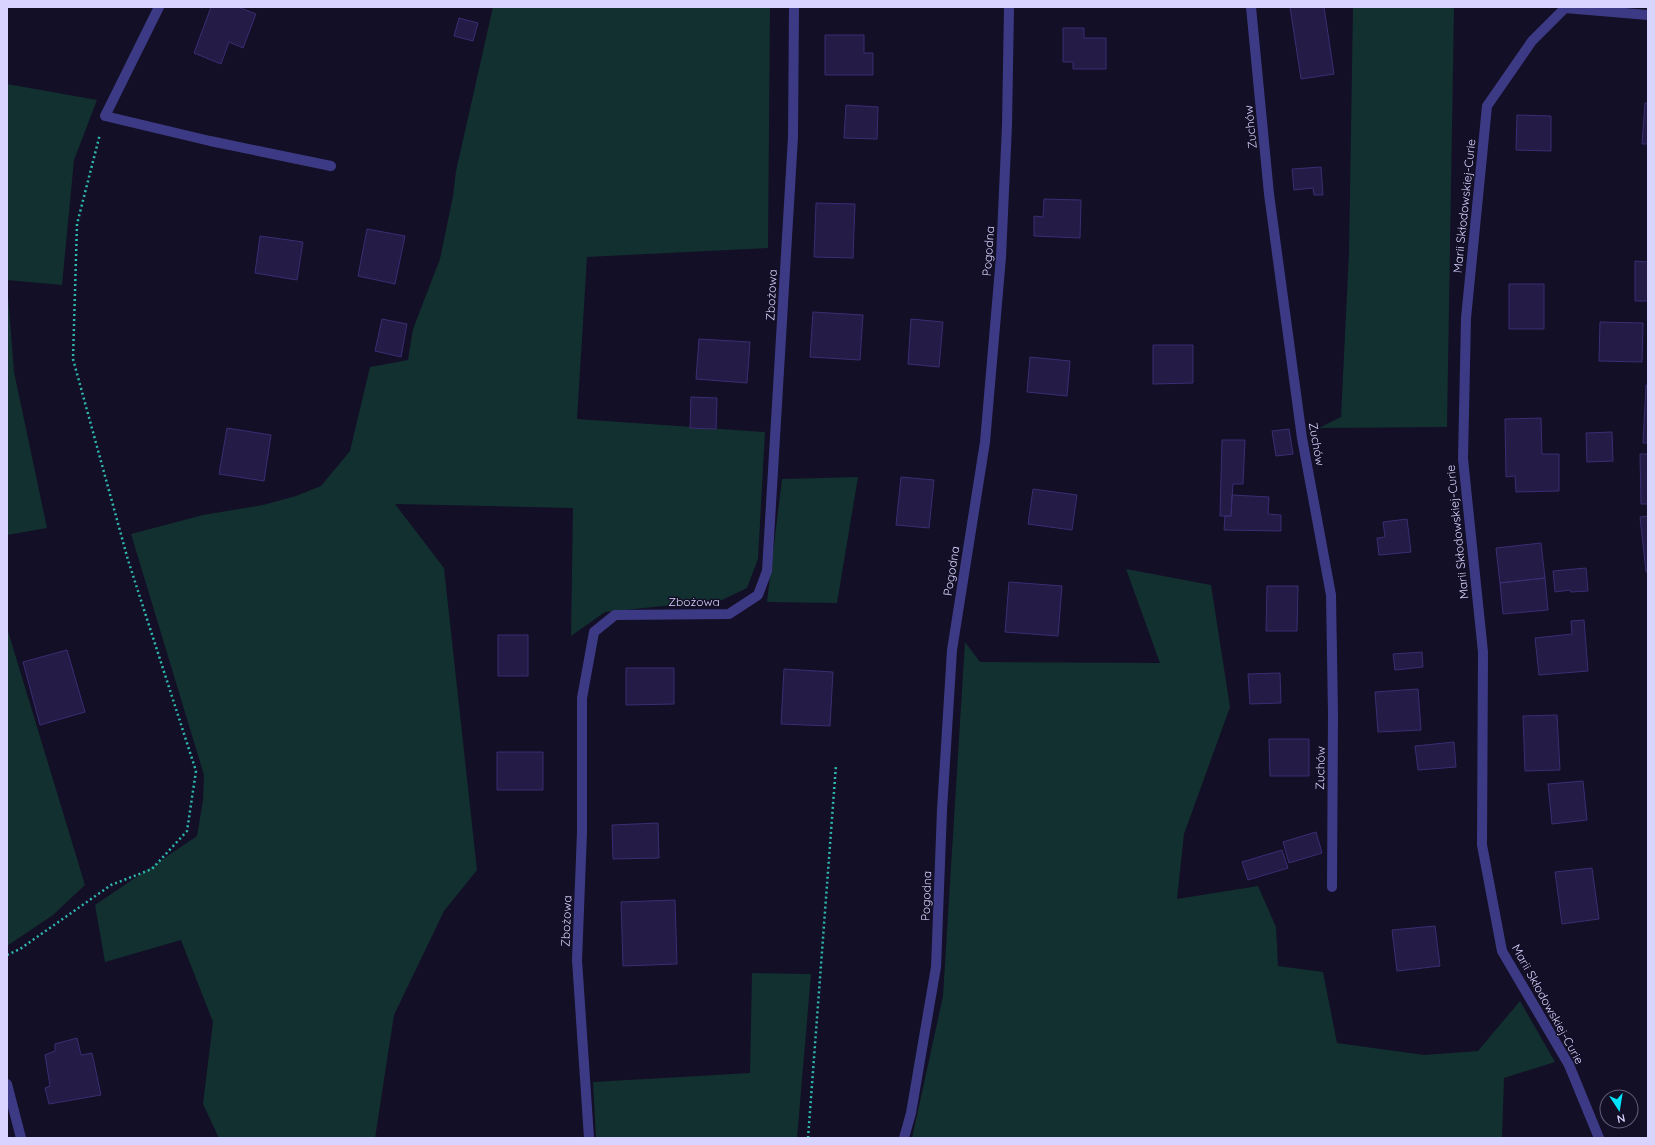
<svg xmlns="http://www.w3.org/2000/svg" width="1655" height="1145" font-family="Quicksand,sans-serif">
  <rect width="100%" height="100%" fill="#130f26"/>
  <path fill="#12302f" d="M493 7H770L768 248 587 257 577 419 765 432 758 559 747 588 722 600 605 612 571 636 573 508 395 504 444 568 477 870 444 911 394 1015 375 1138H219L203 1104 213 1022 181 940 105 962 95 905 197 836 203 800 204 775 131 534 203 515 263 505 296 496 321 486 350 451 370 367 408 360 413 329 440 259 453 196 456 171Z
    M1353 7H1454L1447 427 1319 428 1341 417 1349 253Z
    M7 84 97 100 74 160 62 285 7 280Z
    M7 282 14 372 47 528 7 535Z
    M858 477 837 603 767 602 782 479Z
    M1126 569 1211 585 1230 707 1184 834 1177 899 1258 886 1276 927 1278 966 1323 972 1337 1043 1424 1055 1478 1051 1520 1001 1555 1062 1504 1078 1502 1138H912L943 996 965 642 980 662 1160 663Z
    M7 628 85 885 53 915 7 946Z
    M752 973 811 974 797 1138H596L593 1082 750 1073Z"/>
  <path fill="#241b47" stroke="#3b2d73" d="M211 7H238L256 14 243 48 229 42 221 64 194 53Z
    M1290 7H1324L1334 74 1301 79Z
    M459 18 478 23 473 41 454 36Z
    M1063 28H1084V38H1106V69H1073V62H1063Z
    M825 35H864V53H873V75H825Z
    M1645 103H1648V144H1642Z
    M846 105 878 107 877 139 844 138Z
    M1517 115 1551 116V151L1516 150Z
    M1321 167 1323 195H1314L1313 188 1294 190 1292 169Z
    M1044 199 1081 200 1080 238 1034 236V216L1043 217Z
    M816 203 855 204 853 258 814 257Z
    M367 229 405 236 395 284 358 276Z
    M260 236 303 242 297 280 255 273Z
    M1635 261 1648 262V301H1635Z
    M1509 284H1544V329H1509Z
    M813 312 863 315 860 360 810 357Z
    M382 319 407 324 401 357 375 351Z
    M911 319 943 322 939 367 908 364Z
    M1600 322 1643 323 1642 362 1599 361Z
    M699 339 750 342 747 383 696 379Z
    M1153 345H1193V383L1153 384Z
    M1030 357 1070 361 1067 396 1027 392Z
    M1646 385H1648V443H1643Z
    M691 397 717 398 716 429 690 428Z
    M1541 418 1542 454H1559V491L1516 492 1515 476 1506 477 1505 419Z
    M227 428 271 435 264 481 219 474Z
    M1289 429 1293 454 1276 456 1272 431Z
    M1612 432 1613 461 1587 462 1586 433Z
    M1222 440H1245L1243 484H1233L1231 516H1220Z
    M1640 454H1648V504H1641Z
    M901 477 934 480 929 528 896 525Z
    M1033 489 1077 495 1072 530 1028 524Z
    M1232 495 1269 497 1268 514 1281 515V531L1224 530 1225 516H1231Z
    M1648 516V571L1646 572 1640 517Z
    M1407 519 1411 552 1379 555 1377 538 1385 537 1383 522Z
    M1541 543 1545 578 1500 583 1496 548Z
    M1586 568 1588 591 1571 592 1570 590 1555 592 1553 571Z
    M1545 578 1548 610 1503 614 1500 583Z
    M1009 582 1062 586 1058 636 1005 632Z
    M1267 586H1298L1297 631H1266Z
    M1584 620 1588 671 1539 675 1535 638 1572 634 1571 621Z
    M498 635H528V676H498Z
    M67 650 85 712 40 725 23 662Z
    M1422 652 1423 667 1395 670 1393 654Z
    M626 668H674V704L626 705Z
    M784 669 833 672 830 726 781 724Z
    M1280 673 1281 703 1250 704 1248 674Z
    M1418 689 1421 730 1378 732 1375 692Z
    M1557 715 1560 770 1525 771 1523 716Z
    M1269 739H1309V776H1270Z
    M1454 742 1456 767 1418 770 1415 746Z
    M497 752H543V790H497Z
    M1583 781 1587 820 1552 824 1548 784Z
    M658 823 659 858 613 859 612 825Z
    M1316 832 1322 853 1289 863 1283 842Z
    M1282 850 1288 868 1248 880 1242 862Z
    M1592 868 1599 919 1562 924 1555 872Z
    M675 900 677 964 623 966 621 902Z
    M1435 926 1440 966 1397 971 1392 930Z
    M77 1038 81 1055 92 1053 101 1095 49 1104 45 1088 50 1086 45 1055 55 1051V1044Z"/>
  <g fill="none" stroke-linecap="round" stroke-linejoin="round">
    <path stroke="#2fb8b0" stroke-width="2.5" stroke-dasharray="2 3" stroke-linecap="butt" d="M7 955 20 949 111 885 152 869 187 831 196 771 128 560 73 359 77 224 100 134
      M808 1138 836 765"/>
    <path stroke="#3d3a85" stroke-width="10" d="M159 7 105 116 210 141 331 166
      M1251 7 1269 194 1302 438 1331 595 1333 714 1332 887
      M7 1084 21 1138
      M589 1138 577 960 582 832V698L594 632 615 615 729 614 758 595 767 571 793 137 794 7
      M904 1138 911 1113 936 967 942 810 952 650 985 442 1001 257 1007 125 1009 7
      M1599 1138 1569 1065 1502 951 1482 845 1483 652 1463 459 1466 318 1487 106 1532 41 1565 8 1648 15"/>
  </g>
  <g text-anchor="middle" dominant-baseline="central" stroke-width="3" stroke-linejoin="round" paint-order="stroke">
    <g font-size="12" fill="#d9d4ff" stroke="#130f26">
      <text transform="translate(1250 127) rotate(-96)">Zuchów</text>
      <text transform="translate(1464 206) rotate(-84)">Marii Skłodowskiej-Curie</text>
      <text transform="translate(988 251) rotate(-86)">Pogodna</text>
      <text transform="translate(771 295) rotate(-87)">Zbożowa</text>
      <text transform="translate(1317 444) rotate(80)">Zuchów</text>
      <text transform="translate(1457 532) rotate(-96)">Marii Skłodowskiej-Curie</text>
      <text transform="translate(951 571) rotate(-81)">Pogodna</text>
      <text x="694" y="601">Zbożowa</text>
      <text transform="translate(1320 768) rotate(-89)">Zuchów</text>
      <text transform="translate(926 896) rotate(-88)">Pogodna</text>
      <text transform="translate(566 921) rotate(-88)">Zbożowa</text>
      <text transform="translate(1548 1004) rotate(61)">Marii Skłodowskiej-Curie</text>
    </g>
  </g>
  <rect width="1655" height="1145" fill="none" stroke="#d9d4ff" stroke-width="16"/>
  <g transform="translate(1619 1109) rotate(168)"><circle r="19" fill="#130f26" stroke="#625e7d"/>
  <path d="M0-3L7 15L0 10L-7 15Z" fill="#00e5ff"/>
  <text y="-6" font-size="11" font-weight="bold" text-anchor="middle" fill="#d9d4ff">N</text>
  </g>
</svg>
